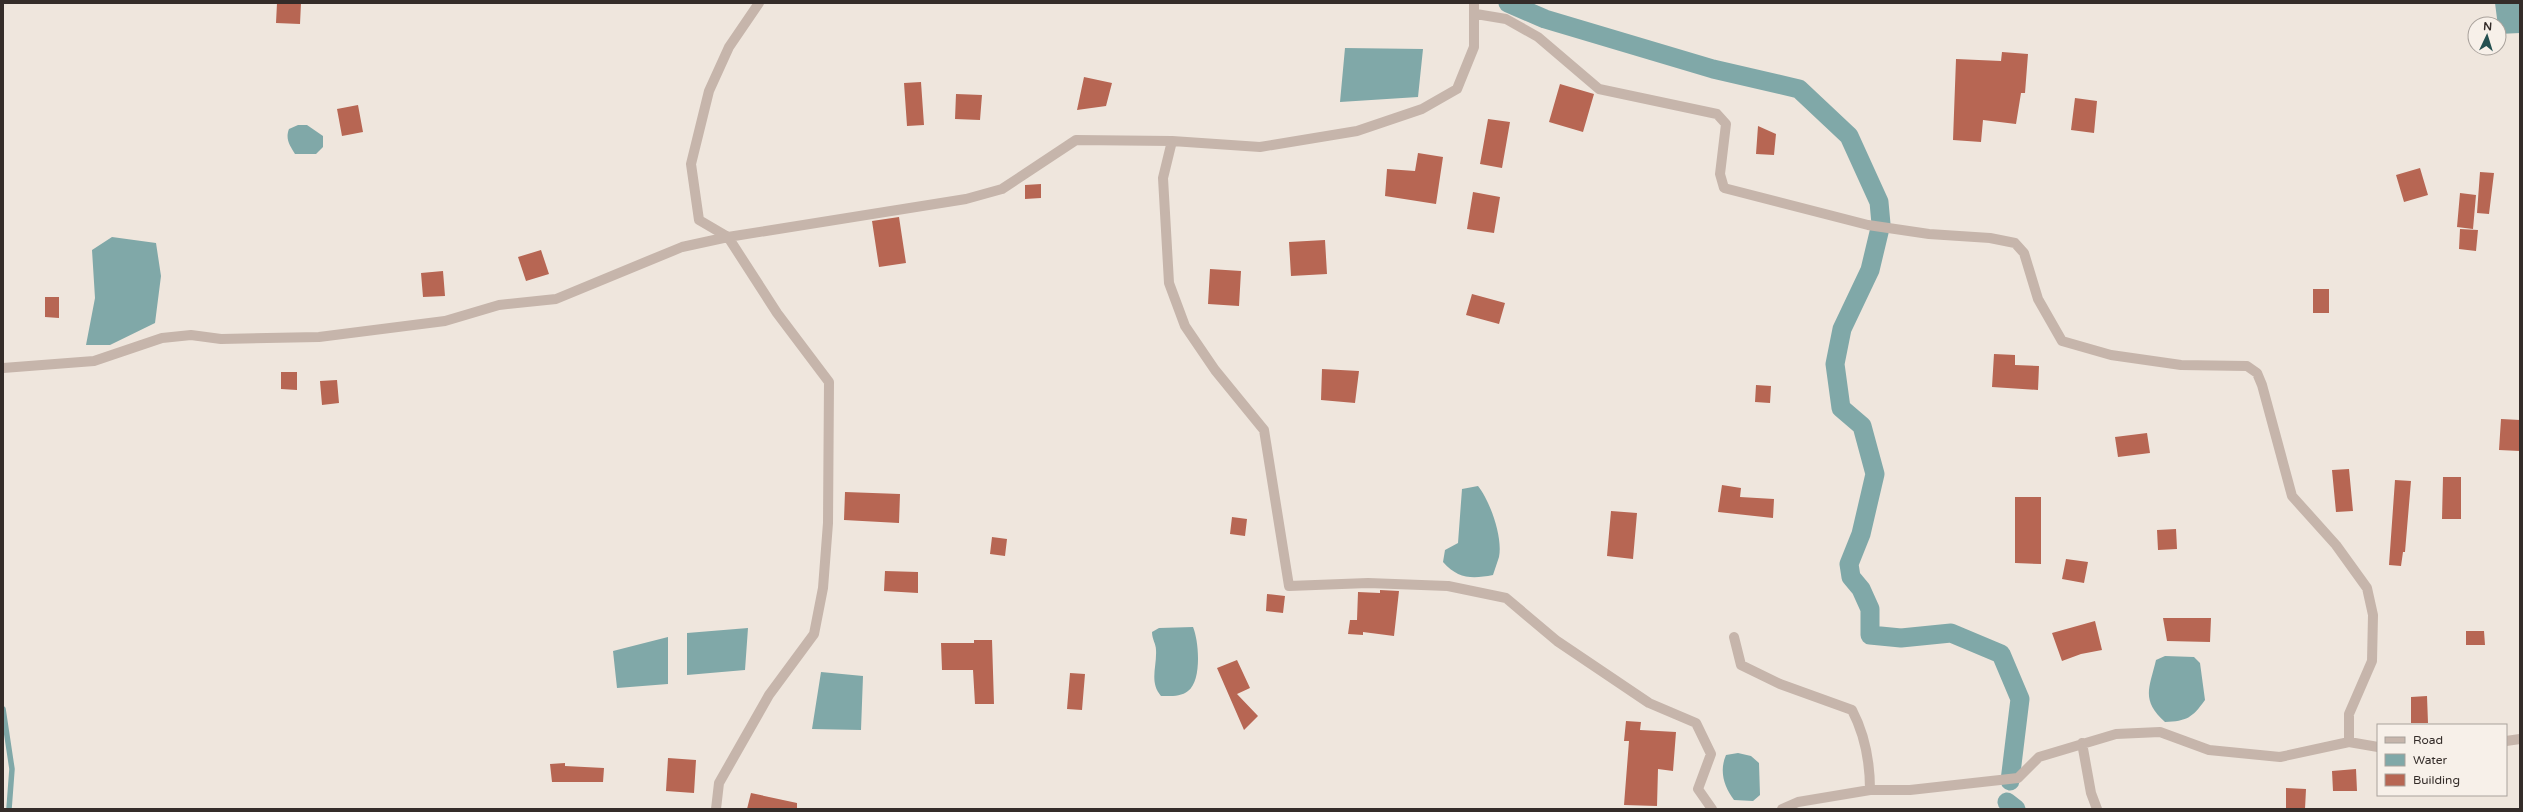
<svg xmlns="http://www.w3.org/2000/svg" width="2523" height="812" font-family="'Varela Round',sans-serif">
  <rect width="100%" height="100%" fill="#efe6dd"/>
  <path fill="#80a8a8" d="M2495 3H2520V33L2499 34Z
    M1345 48 1423 49 1418 97 1340 102Z
    M298 125H307L323 136V147L316 154H295C290 146 285 139 289 129Z
    M112 237 156 243 161 276 155 323 110 345H86L95 298 92 250Z
    M1478 486C1490 501 1503 537 1499 557 1497 563 1495 569 1493 575 1472 579 1458 579 1443 562L1445 550 1458 543 1462 489Z
    M1193 627C1199 641 1202 681 1188 691 1181 697 1169 696 1161 696 1149 682 1157 667 1156 650 1156 644 1152 639 1152 632L1159 628Z
    M748 628 745 670 687 675V633Z
    M668 637V684L617 688 613 651Z
    M2165 656 2194 657 2200 663 2205 700C2192 718 2187 721 2165 722 2141 700 2149 689 2156 660Z
    M821 672 863 676 861 730 812 729Z
    M1738 753 1751 756 1759 763 1760 795 1753 801 1734 800C1724 787 1719 771 1726 755Z"/>
  <g fill="none" stroke-linecap="round" stroke-linejoin="round">
    <path stroke="#80a8a8" stroke-width="5.5" d="M3 709 12 769 9 809"/>
    <path stroke="#80a8a8" stroke-width="19" d="M1508 3 1545 19 1713 69 1799 89 1849 136 1879 202 1881 224 1870 270 1842 329 1835 364 1841 408 1862 426 1875 474 1861 534 1849 564 1851 577 1861 589 1870 609V635L1901 638 1951 633 2001 654 2020 699 2010 781
      M2007 802 2016 809"/>
  </g>
  <path fill="#b76653" d="M277 3H301L300 24 276 23Z
    M2002 52 2028 54 2025 93H2021L2016 124 1983 120 1981 142 1953 140 1956 59 2001 61Z
    M1084 77 1112 83 1106 106 1077 110Z
    M921 82 924 125 907 126 904 83Z
    M1560 84 1594 94 1583 132 1549 122Z
    M956 94 982 95 980 120 955 119Z
    M2075 98 2097 101 2094 133 2071 130Z
    M358 105 363 132 342 136 337 109Z
    M1488 119 1510 122 1502 168 1480 164Z
    M1758 126 1776 134 1774 155 1756 154Z
    M1418 153 1443 157 1436 204 1385 196 1387 169 1415 171Z
    M2420 168 2428 195 2404 202 2396 175Z
    M2480 172 2494 173 2489 214 2477 213Z
    M1041 184V198L1025 199V185Z
    M1473 192 1500 197 1494 233 1467 229Z
    M2460 193 2476 195 2473 229 2457 227Z
    M899 217 906 263 879 267 872 221Z
    M2460 229 2478 230 2476 251 2459 249Z
    M1325 240 1327 274 1291 276 1289 242Z
    M541 250 549 274 526 281 518 257Z
    M1210 269 1241 271 1239 306 1208 304Z
    M443 271 445 296 423 297 421 273Z
    M2313 289H2329V313H2313Z
    M1472 294 1505 303 1499 324 1466 315Z
    M45 297H59V318L45 317Z
    M1994 354 2015 355V365L2039 366 2038 390 1992 387Z
    M1322 369 1359 371 1355 403 1321 400Z
    M281 372H297V390L281 389Z
    M337 380 339 403 322 405 320 381Z
    M1756 385 1771 386 1770 403 1755 402Z
    M2501 419 2520 420V451L2499 450Z
    M2147 433 2150 453 2118 457 2115 437Z
    M2349 469 2353 511 2336 512 2332 470Z
    M2443 477H2461V519H2442Z
    M2395 480 2411 481 2405 552H2403L2401 566 2389 565Z
    M1722 485 1741 488 1740 497 1774 499 1773 518 1718 512Z
    M845 492 900 494 899 523 844 520Z
    M2015 497H2041V564L2015 563Z
    M1611 511 1637 513 1633 559 1607 556Z
    M1232 517 1247 519 1245 536 1230 534Z
    M2176 529 2177 549 2158 550 2157 530Z
    M992 537 1007 539 1005 556 990 554Z
    M2066 559 2088 562 2084 583 2062 579Z
    M885 571 918 572V593L884 591Z
    M1380 590 1399 591 1394 636 1363 632V635L1348 634 1350 620H1357L1358 592 1380 593Z
    M1267 594 1285 596 1283 613 1266 611Z
    M2163 618H2211L2210 642 2167 641Z
    M2095 621 2102 650 2081 654 2062 661 2052 633Z
    M2466 631H2484L2485 645H2466Z
    M974 640H992L994 704H975L973 670H942L941 643H974Z
    M1237 660 1250 688 1237 694 1258 716 1244 730 1217 668Z
    M1070 673 1085 674 1082 710 1067 709Z
    M2427 696 2428 723H2411V697Z
    M1626 721 1641 722 1640 730 1676 732 1673 771 1658 769 1657 806 1624 805 1629 741H1624Z
    M668 758 696 760 694 793 666 791Z
    M565 763V766L604 768 603 782H552L550 764Z
    M2356 769 2357 791H2333L2332 771Z
    M2286 788 2306 789 2305 809H2286Z
    M751 793 797 803V809H747Z"/>
  <g fill="none" stroke-linecap="round" stroke-linejoin="round">
    <path stroke="#c6b5ab" stroke-width="10" d="M1476 14 1506 19 1538 37 1599 89 1717 114 1726 124 1720 174 1724 188 1868 225 1929 234 1990 238 2015 243 2024 253 2038 299 2062 341 2111 355 2181 365 2247 366 2257 373 2262 385 2292 496 2336 545 2367 588 2373 615 2372 661 2349 714V742L2280 757 2209 750 2160 732 2116 734 2039 757 2018 778 1910 790H1870L1798 802 1782 809
      M1172 141 1163 178 1169 283 1185 326 1215 370 1264 430 1289 586 1368 583 1448 586 1506 598 1557 641 1649 703 1696 723 1711 754 1698 789 1712 809
      M3 368 94 361 162 338 191 335 221 339 319 337 445 321 499 305 556 299 682 247 728 237 966 199 1002 189 1076 140 1172 141 1260 147 1357 131 1422 109 1457 89 1474 47V3
      M1734 637 1741 665 1780 684 1852 710C1865 735 1870 762 1870 790
      M2506 741 2520 739
      M2349 742 2378 747
      M2082 743 2091 793 2097 809
      M716 809 719 783 769 695 814 634 823 588 828 523 829 382 777 313 728 237 699 220 691 164 709 91 729 47 759 3"/>
  </g>
  <rect width="2523" height="812" fill="none" stroke="#342c29" stroke-width="8"/>
  <rect x="2377" y="724" width="130" height="72" fill="#f7f0e9" stroke="#a9a29c"/>
  <rect x="2385" y="737" width="20" height="6" fill="#c6b5ab" stroke="#a9a29c"/>
  <text x="2413" y="744" font-size="12" fill="#342c29">Road</text>
  <rect x="2385" y="754" width="20" height="12" fill="#80a8a8" stroke="#a9a29c"/>
  <text x="2413" y="764" font-size="12" fill="#342c29">Water</text>
  <rect x="2385" y="774" width="20" height="12" fill="#b76653" stroke="#a9a29c"/>
  <text x="2413" y="784" font-size="12" fill="#342c29">Building</text>
  <g transform="translate(2487 36) rotate(4)"><circle r="19" fill="#f7f0e9" stroke="#a9a29c"/>
  <path d="M0-3L7 15L0 10L-7 15Z" fill="#245051"/>
  <text y="-6" font-size="11" font-weight="bold" text-anchor="middle" fill="#342c29">N</text>
  </g>
</svg>
